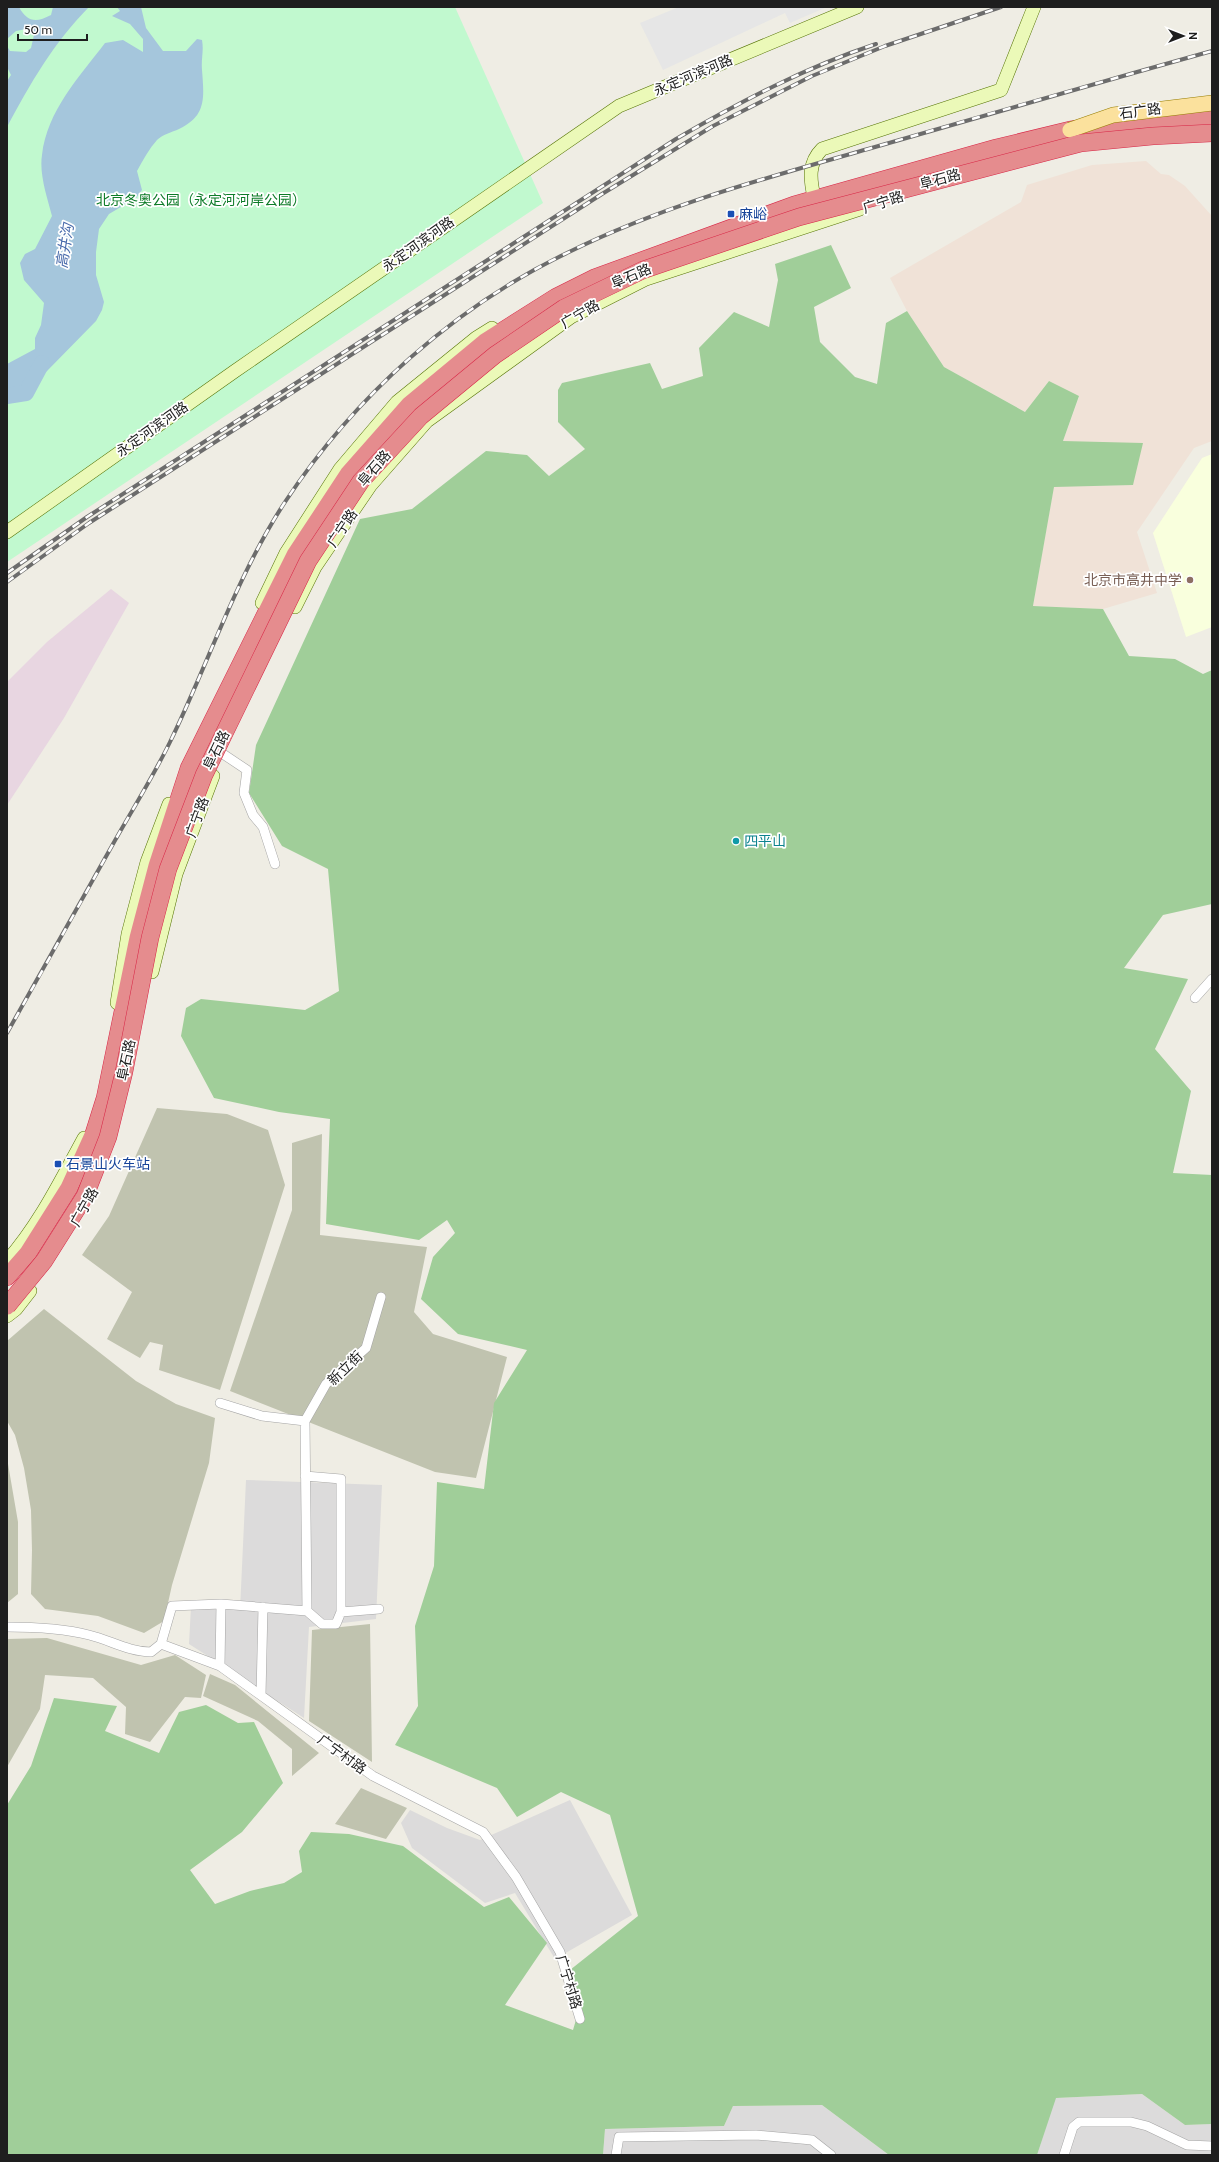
<svg xmlns="http://www.w3.org/2000/svg" width="1219" height="2162" font-family="Cabin,'Noto Sans SC',sans-serif">
  <rect width="100%" height="100%" fill="#efede4"/>
  <path fill="#dcdbdb" d="M246 1480 382 1485 376 1619 309 1627 304 1718 189 1644 191 1607 240 1610Z
    M570 1800 632 1915 555 1959 515 1893 485 1903 412 1848 401 1823 410 1810 447 1828 480 1840Z
    M1142 2094 1185 2125 1212 2124V2155H1037L1055 2098Z
    M822 2105 889 2155H603L605 2129 724 2126 733 2106Z"/>
  <path fill="#e8d6e1" d="M111 589 129 603 64 718 7 805V682L47 642Z"/>
  <path fill="#f9ffdd" d="M1212 454V627L1186 637 1153 533 1202 458Z"/>
  <path fill="#f0e2d7" d="M1146 161 1161 174 1169 175 1185 186 1212 216V441L1194 448 1137 532 1157 593 1103 609 1033 606 1054 486 1133 485 1063 441 1079 397 1049 381 1025 412 944 367 907 311 890 278 1021 202 1027 185 1092 165Z"/>
  <path fill="#c0c3af" d="M157 1108 227 1114 268 1130 285 1185 220 1390 159 1370 163 1345 150 1342 140 1358 107 1339 132 1292 82 1255 109 1216Z
    M322 1134 320 1235 427 1247 414 1312 433 1334 507 1357 476 1478 435 1472 230 1391 292 1210V1143Z
    M44 1309 136 1381 176 1404 215 1418 209 1463 172 1585 164 1621 144 1633 98 1616 45 1609 31 1594 32 1550 31 1510 24 1468 15 1435 7 1421V1341Z
    M7 1458 18 1522V1594L7 1603Z
    M370 1624 372 1762 309 1721 312 1630Z
    M47 1638 141 1665 175 1655 206 1675 201 1698 185 1697 150 1742 125 1734 126 1707 93 1678 45 1675 40 1709 7 1767V1639Z
    M210 1674 235 1685 319 1753 292 1776V1749L258 1721 203 1696Z
    M361 1788 407 1808 386 1839 335 1824Z"/>
  <path fill="#a0ce99" d="M831 245 851 288 814 307 820 342 855 377 877 384 886 323 907 311 944 367 1025 412 1049 381 1079 396 1063 441 1143 443 1133 485 1054 487 1033 606 1103 609 1129 656 1175 659 1203 674 1212 670V904L1163 915 1124 968 1188 979 1155 1049 1191 1091 1173 1173 1212 1175V2124L1185 2125 1142 2094 1056 2098 1037 2155H889L822 2105 733 2106 724 2126 605 2129 603 2155H7V1805L31 1766 54 1698 117 1706 105 1731 159 1753 179 1712 206 1705 238 1723 254 1722 283 1783 242 1832 190 1870 215 1904 250 1891 284 1883 302 1872 299 1851 311 1832 349 1834 403 1846 484 1907 509 1897 547 1943 505 2005 573 2030 580 2006 570 1970 638 1916 610 1815 561 1792 517 1817 497 1788 395 1745 418 1706 415 1626 434 1566 437 1482 484 1489 494 1403 527 1350 458 1334 421 1299 433 1257 455 1233 447 1220 419 1240 326 1224 330 1119 279 1112 214 1098 181 1036 186 1008 201 999 305 1010 339 991 328 869 282 846 249 793 256 745 360 519 412 509 486 451 527 455 549 476 585 449 558 422V390L562 383 650 363 662 389 703 376 699 348 734 312 769 327 778 280 775 264Z"/>
  <path fill="#c1f9cf" d="M7 7H455L543 203 7 562Z"/>
  <path fill="#e6e6e6" d="M679 7H827L790 23 785 13 663 70 640 23Z"/>
  <path fill="#a5c6dc" d="M7 7H19C27 22 36 23 51 15L53 7H89C54 42 30 84 7 127V81L11 75 7 67V46L10 51 26 52 31 48 34 35 26 29 16 31 7 39Z
    M117 7H141L146 28 163 51H186L197 39 202 40C204 51 201 59 202 70 204 97 207 116 179 129 172 132 162 135 157 140 149 149 143 160 137 171L142 190 136 198 109 214 99 229 96 252V275L104 302 102 310 96 321 47 371 21 390 7 403V364L35 349V338L41 325 44 303 24 280 20 263 25 254 35 249 52 216C47 197 39 174 42 155 47 111 79 77 105 43L123 40 143 52V39L130 24 112 16 120 11Z"/>
  <g fill="none" stroke-linecap="round" stroke-linejoin="round">
    <path stroke="#a5c6dc" stroke-width="16" d="M7 396 26 393 42 363"/>
    <defs>
      <path id="street" d="M223 754 247 770 244 793 253 815 263 827 275 864
        M1195 998 1212 979
        M220 1403 262 1416 305 1421 326 1384 366 1348 381 1297
        M305 1421 307 1611
        M305 1476 341 1479V1612
        M7 1627C35 1627 62 1628 89 1635 110 1640 129 1652 151 1652L161 1644
        M161 1644 220 1666 373 1776 483 1832 516 1877 560 1952 580 2019
        M161 1644 172 1606 221 1604 307 1611 322 1624H336L341 1612 379 1609
        M220 1666 221 1604
        M261 1695 263 1607
        M616 2155 619 2137 756 2135 812 2140 831 2155
        M1064 2155 1073 2127 1079 2122H1131L1147 2126 1187 2145 1212 2146"/>
      <path id="secondary" d="M814 197C810 179 808 163 822 149L1001 90 1034 7
        M7 532 235 371 619 106 857 7
        M262 603 286 553 340 469 397 402 476 338 492 328
        M295 607 315 567 370 486 427 421 571 317 646 279 860 209
        M152 972 176 874 213 776
        M117 1003 128 934 147 862 169 804
        M7 1261C39 1225 61 1180 84 1138
        M7 1316 16 1309 30 1291"/>
      <path id="highway" d="M7 1277 28 1253 69 1188 94 1133 105 1098 138 938 157 866 189 768 295 555 349 473 409 405 485 342 556 297 594 278 794 205 996 148 1070 130 1139 120 1212 119"/>
    </defs>
    <use href="#street" stroke="#a5a5a5" stroke-width="10"/>
    <use href="#secondary" stroke="#567406" stroke-width="14"/>
    <use href="#highway" stroke="#d82646" stroke-width="18"/>
    <use href="#street" stroke="#fff" stroke-width="9"/>
    <use href="#secondary" stroke="#ebf9b8" stroke-width="13"/>
    <use href="#highway" stroke="#e58c8e" stroke-width="17"/>
    <defs>
      <path id="rail" d="M7 573 87 517 676 139C740 102 806 67 876 44
        M7 582 89 523 602 194 713 126 812 76 885 46 1001 7
        M7 1033C43 970 78 907 113 844 132 810 153 777 170 742 209 662 236 577 285 502 355 396 454 307 569 252 664 205 766 178 868 149 982 116 1097 83 1212 51"/>
    </defs>
    <use href="#rail" stroke="#6c6c6c" stroke-width="4"/>
    <use href="#rail" stroke="#fff" stroke-width="2.5" stroke-dasharray="8" stroke-linecap="butt"/>
    <defs>
      <path id="primary-bridge" d="M1070 130 1113 115 1212 103"/>
      <path id="highway-bridge" d="M7 1306 44 1261 85 1196 108 1137 124 1072 150 938 168 869 204 775 308 561 361 481 421 416 495 355 564 308 643 270 799 217 1081 143 1153 136 1212 133"/>
    </defs>
    <use href="#primary-bridge" stroke="#967d02" stroke-width="16" stroke-linecap="butt"/>
    <use href="#highway-bridge" stroke="#d82646" stroke-width="18" stroke-linecap="butt"/>
    <use href="#primary-bridge" stroke="#fbe19d" stroke-width="15"/>
    <use href="#highway-bridge" stroke="#e58c8e" stroke-width="17"/>
  </g>
  <g fill="#1a4fb4" stroke="#fff" stroke-width="1.5">
    <rect x="727" y="210" width="8" height="8" rx="2"/>
    <rect x="54" y="1160" width="8" height="8" rx="2"/>
  </g>
  <circle fill="#8d6e63" stroke="#fff" stroke-width="1.5" cx="1190" cy="580" r="4"/>
  <circle fill="#0f9aa8" stroke="#fff" stroke-width="1.5" cx="736" cy="841" r="4"/>
  <g text-anchor="middle" dominant-baseline="central" stroke-width="3.5" stroke-linejoin="round" paint-order="stroke">
    <g font-size="14" fill="#1e1e1e" stroke="#fff">
      <text transform="translate(693 75) rotate(-23)">永定河滨河路</text>
      <text transform="translate(1140 111) rotate(-8)">石广路</text>
      <text transform="translate(940 179) rotate(-15)">阜石路</text>
      <text transform="translate(883 202) rotate(-18)">广宁路</text>
      <text transform="translate(418 244) rotate(-35)">永定河滨河路</text>
      <text transform="translate(631 276) rotate(-23)">阜石路</text>
      <text transform="translate(580 314) rotate(-30)">广宁路</text>
      <text transform="translate(152 429) rotate(-35)">永定河滨河路</text>
      <text transform="translate(374 468) rotate(-49)">阜石路</text>
      <text transform="translate(342 528) rotate(-56)">广宁路</text>
      <text transform="translate(216 750) rotate(-64)">阜石路</text>
      <text transform="translate(197 817) rotate(-70)">广宁路</text>
      <text transform="translate(126 1060) rotate(-78)">阜石路</text>
      <text transform="translate(84 1207) rotate(-61)">广宁路</text>
      <text transform="translate(345 1368) rotate(-44)">新立街</text>
      <text transform="translate(342 1754) rotate(36)">广宁村路</text>
      <text transform="translate(569 1982) rotate(73)">广宁村路</text>
    </g>
    <g font-size="14" fill="#0d7b28" stroke="#fff">
      <text x="201" y="200">北京冬奥公园（永定河河岸公园）</text>
    </g>
    <g font-size="14" fill="#164399" stroke="#fff" text-anchor="start">
      <text x="739" y="214">麻峪</text>
      <text x="66" y="1164">石景山火车站</text>
    </g>
    <g font-size="14" fill="#785e54" stroke="#fff" text-anchor="end">
      <text x="1182" y="580">北京市高井中学</text>
    </g>
    <g font-size="14" fill="#0d838f" stroke="#fff" text-anchor="start">
      <text x="744" y="841">四平山</text>
    </g>
    <g font-size="15" font-style="italic" fill="#4b6cac" stroke="#fff">
      <text transform="translate(65 246) rotate(-81)">高井沟</text>
    </g>
  </g>
  <rect width="1219" height="2162" fill="none" stroke="#1e1e1e" stroke-width="16"/>
  <g transform="translate(1183 36) rotate(90)" stroke="#ffffff" stroke-width="3" paint-order="stroke">
  <path d="M0-3L7 15L0 10L-7 15Z" fill="#1e1e1e"/>
  <text y="-6" font-size="11" font-weight="bold" text-anchor="middle" fill="#1e1e1e">N</text>
  </g>
  <path d="M18 34v6h69v-6" fill="none" stroke="#1e1e1e" stroke-width="2"/>
  <text x="24" y="34" font-size="12" fill="#1e1e1e" stroke="#ffffff" stroke-width="3" paint-order="stroke">50 m</text>
</svg>
